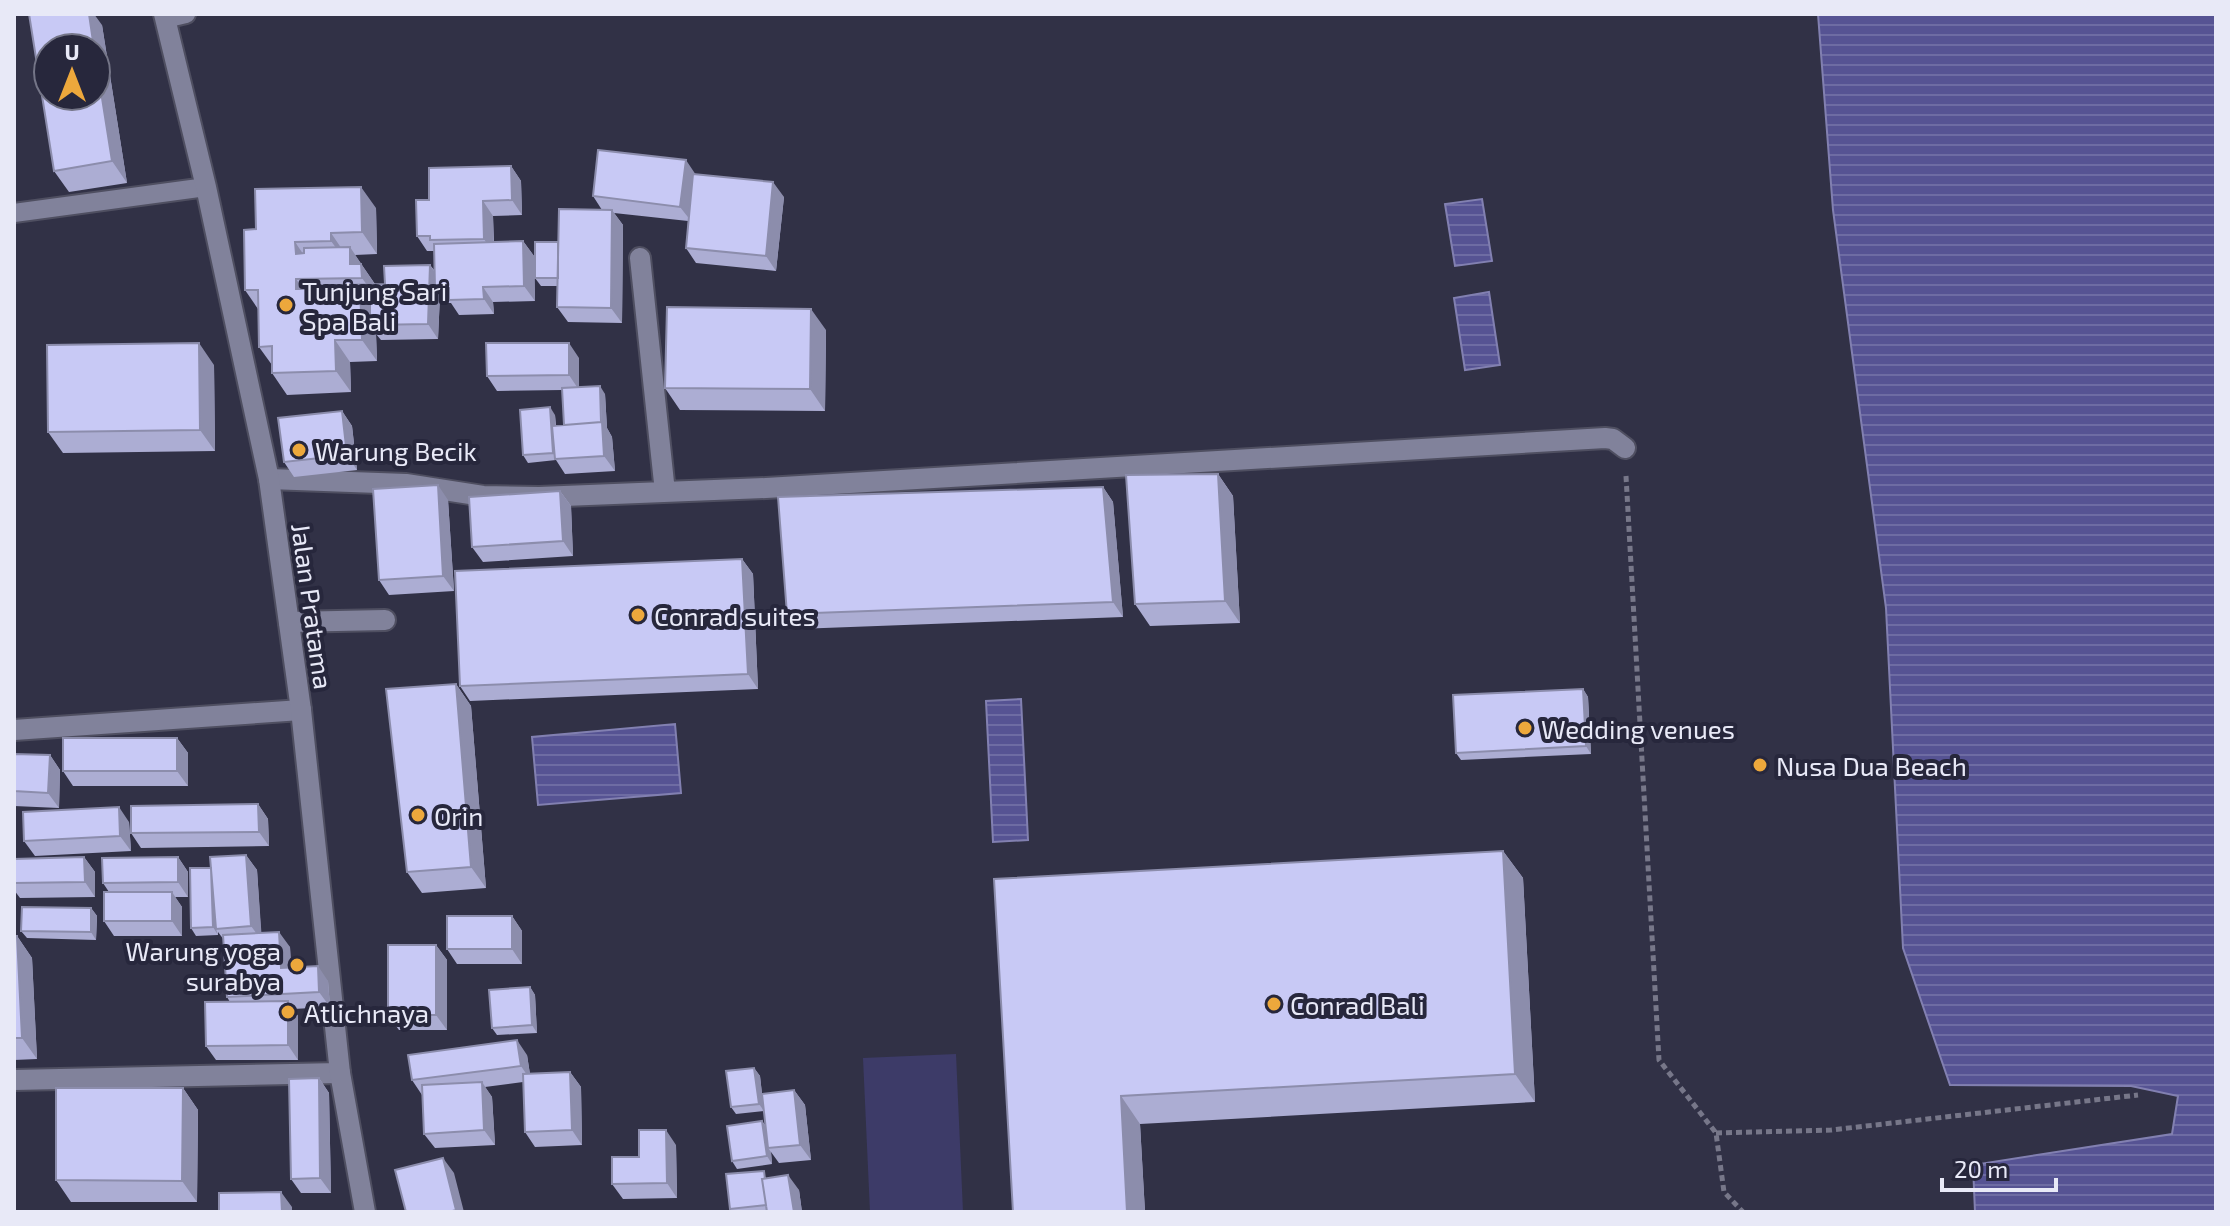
<svg xmlns="http://www.w3.org/2000/svg" width="2230" height="1226" font-family="'Exo 2',sans-serif">
  <defs>
    <pattern id="water-rules" width="6" height="5" patternUnits="userSpaceOnUse" patternTransform="scale(2)"><rect width="6" height="5" fill="#565393"/><path d="M0 2.5h6" fill="none" stroke="#6e6ca3"/></pattern>
  </defs>
  <rect width="100%" height="100%" fill="#313146"/>
  <path fill="#3d3b68" d="M956 1054 963 1212H870L863 1058Z"/>
  <path fill="url(#water-rules)" stroke="#8280b1" stroke-width="2" d="M1818 14H2216V1212H1975L1973 1165 2172 1134 2178 1096 2131 1086 1950 1085 1903 948 1886 608 1833 210Z
    M1482 199 1492 261 1455 266 1445 204Z
    M1489 292 1500 365 1465 370 1454 298Z
    M1021 699 1028 840 993 842 986 701Z
    M675 724 681 793 538 805 532 737Z"/>
  <g fill="none" stroke-linecap="round" stroke-linejoin="round">
    <defs>
      <path id="lane" d="M165 19 186 14
        M14 213 206 187"/>
      <path id="street" d="M640 258 665 492
        M269 479 406 484 483 496 539 497 766 488 1605 438 1613 439 1625 448
        M289 622 385 620
        M14 730 301 710
        M14 1080 340 1073"/>
      <path id="secondary" d="M164 14 206 187 269 479 301 710 340 1073 365 1212"/>
    </defs>
    <use href="#lane" stroke="#4f4f61" stroke-width="22"/>
    <use href="#street" stroke="#4f4f61" stroke-width="24"/>
    <use href="#secondary" stroke="#4f4f61" stroke-width="24"/>
    <path stroke="#777789" stroke-width="5" stroke-dasharray="6 4" stroke-linecap="butt" d="M1626 476 1659 1060 1716 1133 1724 1192 1743 1212
      M1716 1133 1831 1130 2138 1095"/>
    <use href="#lane" stroke="#81829b" stroke-width="18"/>
    <use href="#street" stroke="#81829b" stroke-width="20"/>
    <use href="#secondary" stroke="#81829b" stroke-width="20"/>
  </g>
  <path fill="#acadd3" d="M102 25 127 183 69 192 54 171Z
    M511 166 521 181 522 215 493 216 494 242 523 241 534 256 535 301 493 302 494 314 459 315 451 303H446L440 295 438 339 381 340 376 334 377 361 350 362 351 392 287 395 272 373V365L259 347 258 309 245 290 256 229 376 208 377 254 355 255 375 284H385L430 265 435 271 434 251H427L417 236 429 200Z
    M695 174 784 197 776 271 696 263 686 248 688 221 614 213 623 225 622 323 568 322 557 307 558 286H541L535 278 558 242 602 210 593 196Z
    M826 330 825 411 680 410 665 388Z
    M579 358V387L605 394 607 428 612 437 615 471 565 474 556 460 528 463 523 455 555 415 556 425H564L562 390 497 391 487 376Z
    M214 365 215 451 63 453 48 432Z
    M342 411 352 426 357 470 294 477 284 462Z
    M1218 474 1233 496 1240 623 1150 626 1135 604Z
    M1103 487 1113 502 1123 617 797 629 787 614Z
    M560 491 571 506 573 556 483 562 472 547Z
    M448 500 454 591 389 595 379 580Z
    M742 559 753 574 758 689 470 701 460 686Z
    M456 684 471 706 486 888 422 893 407 872Z
    M1583 689 1588 697 1591 754 1461 760 1456 753Z
    M177 738 188 753V786H73L63 771Z
    M14 754 50 755 60 770 59 808 14 806Z
    M258 804 268 819 269 846 141 848 131 833Z
    M129 822 131 851 35 856 24 841Z
    M1503 851 1523 878 1535 1102 1140 1124 1145 1212H1013L994 879Z
    M246 855 257 870 261 933 290 947 291 967 328 981 330 1007 293 1009 298 1016V1060H216L206 1046 230 1002 227 997 224 940 218 932V935L196 936 191 928 211 868Z
    M84 857 95 872V897L20 898 14 890V859Z
    M178 857 188 872V897H175L182 907V936H114L104 921 109 892 103 883Z
    M91 908 97 916 96 940 27 938 21 931Z
    M512 916 522 931V964H457L447 949Z
    M14 936H17L32 958 37 1059 14 1060Z
    M436 945 447 960V1030H399L388 1015Z
    M530 987 535 995 537 1033 497 1035 492 1028Z
    M527 1055 530 1074 570 1072 581 1087 582 1145 535 1147 525 1132 523 1082 485 1087 492 1097 495 1145 435 1148 424 1134 422 1095 412 1080Z
    M754 1068 760 1076 762 1094 794 1090 805 1105 811 1160 779 1163 771 1152 772 1164 737 1169 732 1161 762 1121 766 1126 764 1111 736 1114 731 1107Z
    M319 1078 329 1093 331 1193H301L291 1179Z
    M183 1088 198 1110 197 1202H71L56 1180Z
    M676 1145 677 1198 623 1199 612 1184 639 1157Z
    M769 1178 799 1190 802 1212H732L730 1209Z"/>
  <path fill="#8c8dac" d="M89 14H94L102 25 127 183 112 161 96 60V48H94Z
    M686 160 696 175 691 221 680 207Z
    M511 166 521 181 522 215 512 200Z
    M773 182 784 197 776 271 766 256Z
    M361 187 376 208 377 254 362 232Z
    M483 201 493 216 494 254 484 239Z
    M612 210 623 225 622 323 611 308Z
    M331 233 346 255 347 263 331 241Z
    M523 241 534 256 535 301 524 286Z
    M295 242 310 264 296 254Z
    M350 247 376 286 377 299 362 278 350 264Z
    M430 265 440 280 435 288 440 295 438 339 428 324Z
    M296 279 308 296 296 289Z
    M360 287 376 309 370 325 376 334 377 361 362 340Z
    M483 287 493 302 494 314 484 299Z
    M811 309 826 330 825 411 810 389Z
    M335 340 350 362 351 392 336 371Z
    M199 343 214 365 215 451 200 430Z
    M569 343 579 358V390L569 375Z
    M600 386 605 394 607 428 612 437 615 471 604 456Z
    M550 407 555 415 558 460 553 453Z
    M342 411 352 426 357 470 347 455Z
    M1218 474 1233 496 1240 623 1225 601Z
    M438 485 448 500 454 591 443 576Z
    M1103 487 1113 502 1123 617 1113 602Z
    M560 491 571 506 573 556 563 541Z
    M742 559 753 574 758 689 748 674Z
    M456 684 471 706 486 888 471 867Z
    M1583 689 1588 697 1591 754 1586 746Z
    M177 738 188 753V786L177 771Z
    M50 755 60 770 59 808 48 793Z
    M258 804 268 819 269 846 259 832Z
    M119 807 129 822 131 851 120 836Z
    M1503 851 1523 878 1535 1102 1515 1074Z
    M246 855 257 870 262 941 251 926Z
    M84 857 95 872V897L85 882Z
    M178 857 188 872V897L178 882Z
    M212 868 216 929 218 935 213 927Z
    M172 892 182 907V936L172 921Z
    M91 908 97 916 96 940 91 932Z
    M512 916 522 931V964L512 949Z
    M279 932 290 947 292 983 281 968Z
    M17 936 32 958 37 1059 22 1038Z
    M436 945 447 960V1030L436 1015Z
    M318 966 328 981 330 1007 319 992Z
    M530 987 535 995 537 1033 532 1025Z
    M288 1001 298 1016V1060L288 1045Z
    M517 1040 527 1055 531 1081 521 1066Z
    M754 1068 760 1076 764 1111 759 1104Z
    M570 1072 581 1087 582 1145 572 1130Z
    M319 1078 329 1093 331 1193 320 1178Z
    M482 1082 492 1097 495 1145 484 1130Z
    M183 1088 198 1110 197 1202 182 1181Z
    M794 1090 805 1105 811 1160 800 1145Z
    M1121 1096 1140 1124 1145 1212H1127Z
    M762 1121 767 1129 768 1148 771 1152 772 1164 767 1156Z
    M666 1130 676 1145 677 1198 667 1183Z
    M443 1158 454 1173 464 1212H458L456 1210Z
    M788 1175 799 1190 802 1212H794Z
    M281 1192 292 1207V1212H282Z"/>
  <path fill="#c8c9f5" stroke="#8c8dac" stroke-width="2" d="M29 14H89L94 48H48V96H96V60L112 161 54 171Z
    M598 150 686 160 680 207 593 196Z
    M511 166 512 200 483 201 484 239 430 240V236H417L416 200H429V168Z
    M693 174 773 182 766 256 686 248Z
    M361 187 362 232 331 233V241L295 242 296 254 304 253V248L350 247V264H361L362 278 296 279V289L360 287 362 340H335L336 371 272 373V346L259 347 258 290H245L244 230 256 229 255 189Z
    M559 209 612 210 611 308 557 307Z
    M523 241 524 286 483 287 484 299 449 300V288H435L434 244Z
    M535 242H558V278H535Z
    M430 265 428 324 370 325V294H365L360 287 301 289V286L385 284 384 266Z
    M667 307 811 309 810 389 665 388Z
    M199 343 200 430 48 432 47 345Z
    M486 343H569V375L487 376Z
    M600 386 601 422 564 425 562 388Z
    M550 407 553 453 523 455 520 410Z
    M342 411 347 455 284 462 278 418Z
    M602 422 604 456 555 459 552 426Z
    M1218 474 1225 601 1135 604 1126 475Z
    M438 485 443 576 379 580 373 489Z
    M1103 487 1113 602 787 614 778 497Z
    M560 491 563 541 472 547 469 497Z
    M742 559 748 674 460 686 455 571Z
    M456 684 471 867 407 872 386 689Z
    M1583 689 1586 746 1456 753 1453 695Z
    M63 738H177V771H63Z
    M14 754 50 755 48 793 14 791Z
    M258 804 259 832 131 833V806Z
    M119 807 120 836 24 841 23 812Z
    M1503 851 1515 1074 1121 1096 1127 1212H1013L994 879Z
    M246 855 251 926 216 929 210 857Z
    M84 857 85 882 14 883V859Z
    M178 857V882L103 883 102 858Z
    M190 868H211L213 927 191 928Z
    M104 892H172V921H104Z
    M22 907 91 908V932L21 931Z
    M447 916H512V949H447Z
    M279 932 281 968 318 966 319 992 227 997 223 935Z
    M14 936H17L22 1038H14Z
    M388 945H436V1015H388Z
    M530 987 532 1025 492 1028 489 990Z
    M288 1001V1045L206 1046 205 1002Z
    M517 1040 521 1066 412 1080 408 1055Z
    M754 1068 759 1104 731 1107 726 1071Z
    M570 1072 572 1130 525 1132 523 1074Z
    M319 1078 320 1178 291 1179 289 1079Z
    M482 1082 484 1130 424 1134 422 1085Z
    M56 1088H183L182 1181 56 1180Z
    M794 1090 800 1145 768 1148 762 1094Z
    M762 1121 767 1156 732 1161 727 1126Z
    M639 1130H666L667 1183 612 1184V1157H639Z
    M443 1158 456 1210 449 1212H406L395 1170Z
    M764 1171 765 1179H762L766 1205 730 1209 726 1174Z
    M788 1175 794 1212H767L762 1179Z
    M281 1192 282 1212H219V1193Z"/>
  <g fill="#eda83c" stroke="#27273c" stroke-width="3">
    <circle cx="286" cy="305" r="8"/>
    <circle cx="299" cy="450" r="8"/>
    <circle cx="638" cy="615" r="8"/>
    <circle cx="1525" cy="728" r="8"/>
    <circle cx="1760" cy="765" r="8"/>
    <circle cx="418" cy="815" r="8"/>
    <circle cx="297" cy="965" r="8"/>
    <circle cx="1274" cy="1004" r="8"/>
    <circle cx="288" cy="1012" r="8"/>
  </g>
  <g text-anchor="middle" dominant-baseline="central" stroke-width="8" stroke-linejoin="round" paint-order="stroke">
    <g font-size="26" fill="#e8e9f7" stroke="#27273c" text-anchor="start">
      <text x="302" y="290">Tunjung Sari<tspan x="302" dy="30">Spa Bali</tspan></text>
      <text x="315" y="450">Warung Becik</text>
      <text x="654" y="615">Conrad suites</text>
      <text x="1541" y="728">Wedding venues</text>
      <text x="1776" y="765">Nusa Dua Beach</text>
      <text x="434" y="815">Orin</text>
      <text x="281" y="950" text-anchor="end">Warung yoga<tspan x="281" dy="30">surabya</tspan></text>
      <text x="1290" y="1004">Conrad Bali</text>
      <text x="304" y="1012">Atlichnaya</text>
    </g>
    <g font-size="26" fill="#e8e9f7" stroke="#27273c">
      <text transform="translate(313 606) rotate(82)">Jalan Pratama</text>
    </g>
  </g>
  <rect width="2230" height="1226" fill="none" stroke="#e8e9f7" stroke-width="32"/>
  <g transform="translate(72 72)"><circle r="38" fill="#27273c" stroke="#747587" stroke-width="2"/>
  <path d="M0-6L14 30L0 20L-14 30Z" fill="#eda83c"/>
  <text y="-12" font-size="22" font-weight="bold" text-anchor="middle" fill="#e8e9f7">U</text>
  </g>
  <path d="M1942 1178v12h114v-12" fill="none" stroke="#e8e9f7" stroke-width="4"/>
  <text x="1954" y="1178" font-size="24" fill="#e8e9f7" stroke="#27273c" stroke-width="6" paint-order="stroke">20 m</text>
</svg>
